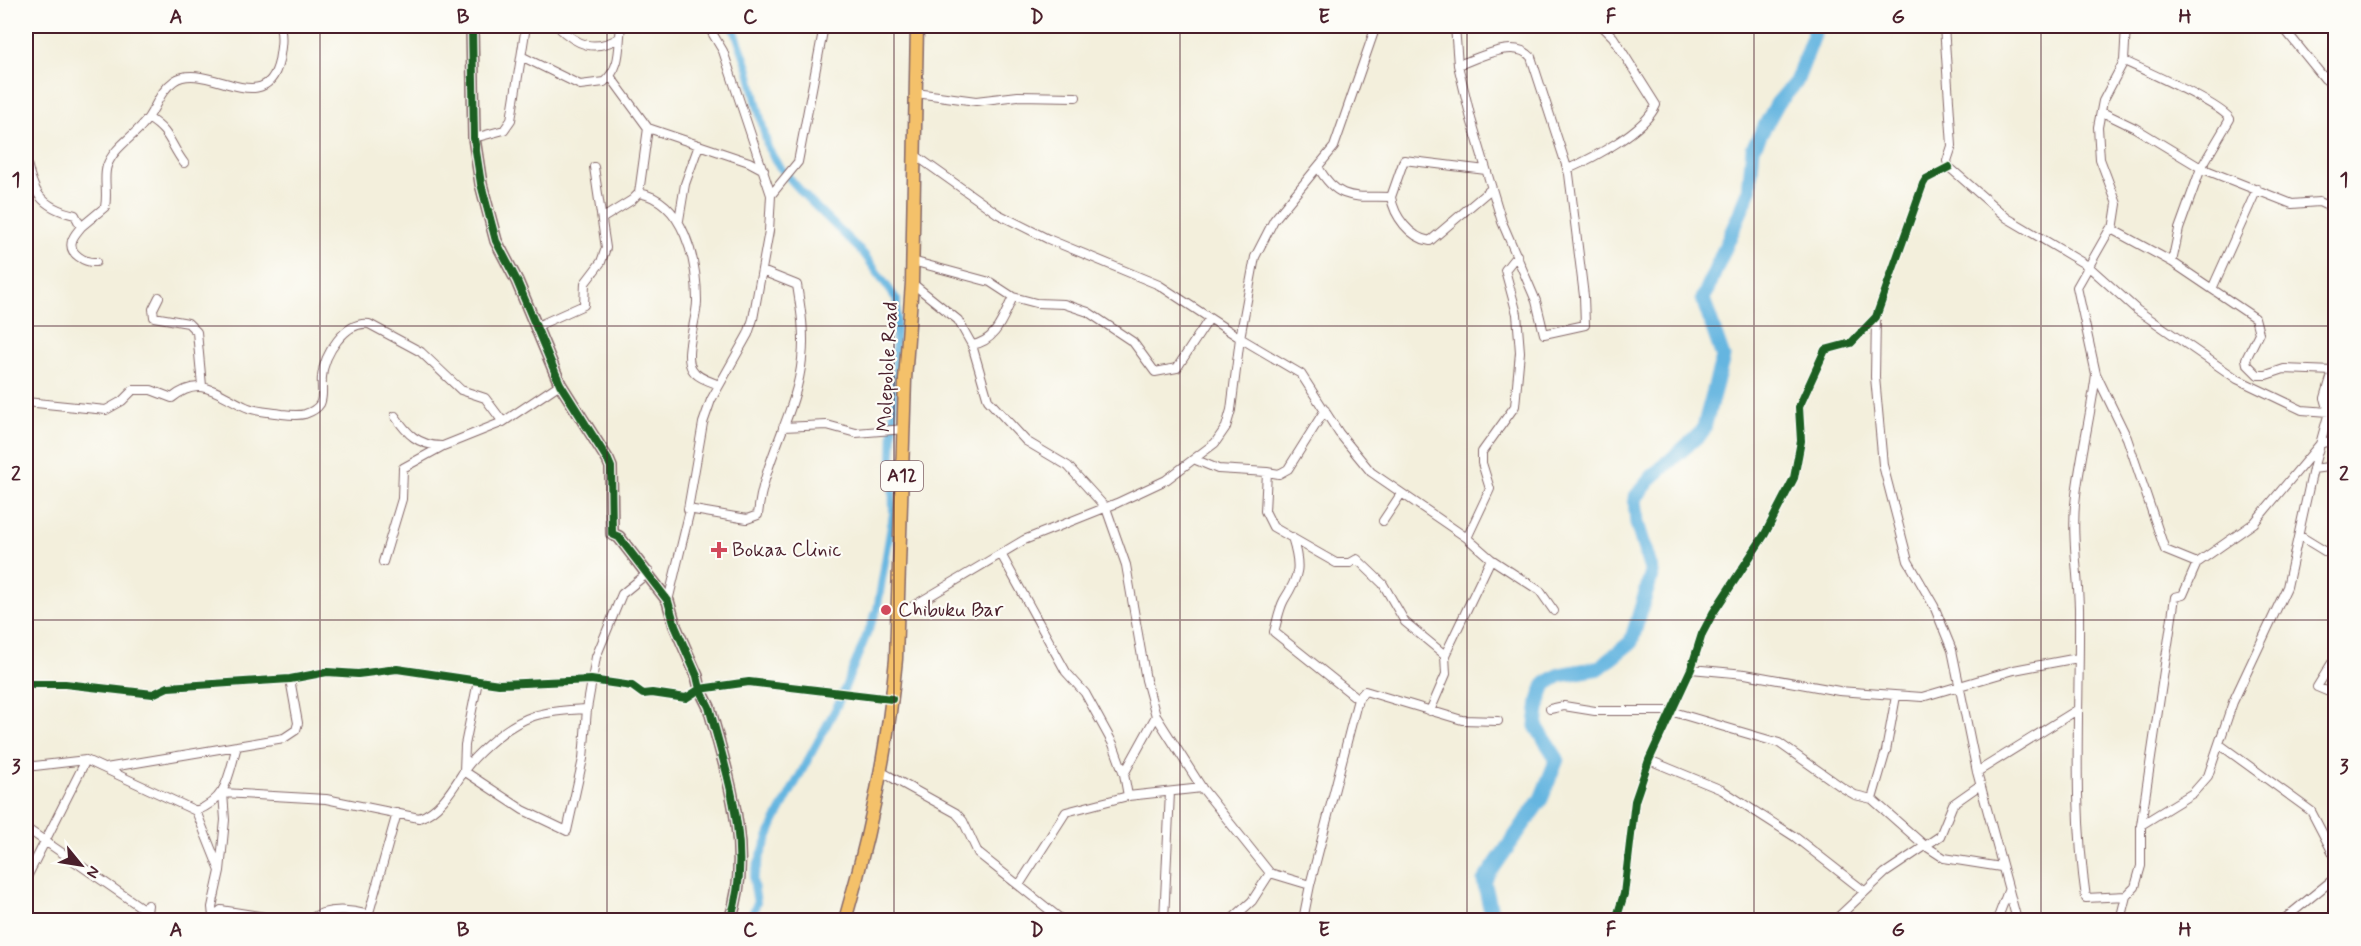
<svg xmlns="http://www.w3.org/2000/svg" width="2361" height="946" font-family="Mynerve,sans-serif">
  <rect width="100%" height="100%" fill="#fdfcf7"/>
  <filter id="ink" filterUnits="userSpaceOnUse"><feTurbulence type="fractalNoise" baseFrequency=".0167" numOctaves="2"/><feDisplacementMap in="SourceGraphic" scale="12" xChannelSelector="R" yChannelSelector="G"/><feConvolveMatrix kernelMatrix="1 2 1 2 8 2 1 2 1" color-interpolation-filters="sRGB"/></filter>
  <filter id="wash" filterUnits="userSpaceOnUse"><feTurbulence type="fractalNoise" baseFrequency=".008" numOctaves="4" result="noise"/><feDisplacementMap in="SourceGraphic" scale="24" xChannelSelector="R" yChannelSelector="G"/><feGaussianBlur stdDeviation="1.35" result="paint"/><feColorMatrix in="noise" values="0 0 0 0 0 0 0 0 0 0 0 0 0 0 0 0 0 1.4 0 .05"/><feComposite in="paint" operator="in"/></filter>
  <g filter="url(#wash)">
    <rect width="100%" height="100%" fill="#f3efdc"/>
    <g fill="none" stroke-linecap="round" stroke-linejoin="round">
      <path stroke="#65b5e0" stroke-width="8" d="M733 26 748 67 768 148 778 165 807 198 864 254 897 300 892 457 893 514 877 610 838 704 775 821 761 855 753 879 757 903 749 920"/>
      <path stroke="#65b5e0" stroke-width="15" d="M1493 920 1484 881 1541 799 1557 759 1536 726 1539 701 1545 684 1560 675 1599 668 1631 642 1652 573 1637 523 1635 498 1652 477 1703 431 1723 357 1703 299 1749 192 1753 148 1777 104 1796 82 1814 35 1813 26"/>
    </g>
  </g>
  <g filter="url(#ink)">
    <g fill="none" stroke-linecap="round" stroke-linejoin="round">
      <defs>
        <path id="minor" d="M557 26C578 46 594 52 619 38
          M1455 26 1458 65 1471 119 1502 222 1536 301 1544 334 1585 325 1584 296 1569 174 1531 57C1514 38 1479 58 1458 65
          M1944 26 1952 146 1947 161 1949 167 2007 218 2088 266 2137 310 2237 379 2302 410 2329 412 2336 417
          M2126 26 2124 61 2103 101 2098 127 2100 159 2117 204 2113 230 2110 229 2077 287 2096 374 2127 438 2165 550 2197 563
          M2282 26 2325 79 2336 88
          M523 57 580 85 604 82C622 66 618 48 621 26
          M2124 61C2144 70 2221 104 2230 119L2201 168 2179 229 2172 262
          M610 76 648 128 749 162 764 170
          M2325 79 2336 67
          M916 93 976 101 1018 96 1076 97
          M2102 112 2135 128 2201 168 2292 204 2319 202 2336 210
          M148 118C171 132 169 143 184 163
          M474 138 504 130 511 120 526 26
          M915 155 998 214 1048 239 1159 285 1240 338 1301 374 1339 433 1371 472 1467 538 1491 559 1445 655
          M26 159C33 191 39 207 75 215L81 227 105 207C108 193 103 177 107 166 114 146 137 135 148 118 157 105 160 91 174 81 205 59 266 121 279 61 281 48 283 38 280 26
          M1318 167C1338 202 1355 196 1391 197 1394 216 1410 238 1430 241L1491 189
          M1568 169C1593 158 1645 131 1656 105L1613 37 1602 26
          M639 193C684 201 697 261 697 301 697 320 683 355 692 369 697 378 710 381 719 385
          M771 195 798 162 824 26
          M1391 197 1404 160 1486 170
          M603 218 632 200 639 193 648 128
          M679 220 685 184 699 145
          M81 227C78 231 73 236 72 241 68 254 86 263 96 262
          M2113 230 2172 262 2255 318 2259 333 2246 359 2247 364 2258 375H2266L2284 369 2333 371
          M912 261 990 282 1013 297 1036 303 1064 304 1088 312 1133 342 1155 372 1177 368 1209 319
          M912 283 958 320 972 345C997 341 1003 317 1013 297
          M2212 289 2257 189
          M159 297 153 309 154 317 188 323 197 332 202 386
          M1876 317 1875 377 1883 465 1908 561 1934 606 1952 650 1977 772 2017 920
          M535 327 584 305 585 283 601 262 606 248 594 167
          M972 345 988 400 1026 441 1068 466 1106 508 1126 565 1146 680 1156 716
          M2096 374C2091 414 2081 454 2076 495 2071 533 2078 570 2079 608 2080 704 2072 802 2086 898L2126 896
          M2325 398 2336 399
          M26 402 106 410 122 401 133 390H151L172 398C202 374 218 395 246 407 257 412 271 412 282 414 290 415 298 416 305 414 311 412 317 409 320 404 324 396 321 385 322 377 324 354 345 321 369 324L421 352 461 390 485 398 503 422
          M395 416C407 434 418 445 441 446
          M783 427 827 425 856 433 905 429
          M1196 460 1218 469 1267 472 1265 511 1273 527 1336 563H1350L1357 559 1383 584 1405 622 1445 655 1446 674 1430 711
          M2313 469 2336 466
          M1267 472 1279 474 1288 469 1325 410
          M688 509 747 519 758 515C763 460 797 413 802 359 805 334 801 310 797 285L762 271
          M1383 521 1401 494
          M2300 536 2336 558
          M1292 537C1301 566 1300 575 1284 600 1279 609 1277 622 1274 632L1358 699
          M1467 538 1490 489 1482 463V452L1515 406 1520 352 1517 314 1505 270 1517 255
          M1001 554 1066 672 1085 693 1113 744 1124 774 1128 796 1202 788
          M1491 559 1540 591 1554 611
          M383 562 402 499 403 468 443 446 503 422 560 384
          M668 601 690 510 688 509 703 423 711 400 748 334 753 319 769 231 771 195 723 51 708 26
          M898 615 1024 540 1117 503 1166 480 1215 443 1226 427 1231 410 1240 338 1255 257 1274 220 1334 147 1376 26
          M2336 656 2317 687 2336 695
          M1691 669 1745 674 1839 691 1922 697 2014 670 2078 658
          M478 681 465 745 464 771 523 810 567 831 583 759 587 709 596 657 622 594 649 572
          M26 684H65L153 694 168 687 290 679 327 672 358 674 397 669 499 684 591 680 632 686 643 694 652 693 686 698 700 689 749 682 892 699
          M1550 709 1564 706 1595 711H1670L1779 743 1843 788 1855 795 1872 799 1924 845 1944 858 2001 867
          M2219 744 2311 811 2336 859
          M1649 760 1722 790 1795 837 1864 891
          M26 767 86 760 196 811 220 871 212 907 213 917
          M106 768 237 746
          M880 771 956 813 963 821 978 853 1062 920
          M1977 772 2077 710
          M1124 774 1156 716 1202 788 1270 873 1252 901 1231 920
          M1872 799 1886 751 1896 696
          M196 811C228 799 228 776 237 746L284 738 296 730 298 723 290 679
          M2141 825 2193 793 2208 776 2233 702 2287 587 2313 469 2329 412 2325 398 2336 361
          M26 828 142 908 148 905 146 920
          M220 871 225 820 223 793 326 799 419 818C440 811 453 788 464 771 470 761 480 752 489 744 522 714 543 711 587 709
          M1270 873 1310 885 1358 699 1365 691 1462 720 1498 721
          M26 879 86 760
          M1019 885 1066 812 1128 796
          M213 917 221 910 284 920
          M309 920C328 905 361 910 381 920
          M367 920 397 813
          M1164 920 1170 792
          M1303 920 1310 885
          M1616 920 1624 894 1635 801 1649 760 1691 669 1702 634 1713 613 1765 534 1794 478 1801 441 1799 407 1825 350 1851 343 1876 317 1923 184 1926 179 1949 167
          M1835 920 1885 873 1940 836 1953 804 1980 785
          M1997 920 2008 891
          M2120 920 2126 896 2135 887 2141 866V825L2175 597 2183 595 2197 563 2254 523 2320 444 2336 439
          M2283 920 2336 877"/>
        <path id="tertiary" d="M472 26 474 138 481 184 496 241 517 281 560 384 608 460 611 467 612 534 619 537 668 601 675 626 697 676 700 689 709 707C727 774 754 852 730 920"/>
        <path id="primary" d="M845 920C870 835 888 748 896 659L905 380 912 283 917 26"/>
      </defs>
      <use href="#minor" stroke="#856869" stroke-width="10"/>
      <use href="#tertiary" stroke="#856869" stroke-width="14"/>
      <use href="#primary" stroke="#856869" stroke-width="15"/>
      <use href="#minor" stroke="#fff" stroke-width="8"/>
      <use href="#tertiary" stroke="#fff" stroke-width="10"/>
      <use href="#primary" stroke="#f4c16a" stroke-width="12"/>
      <defs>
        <path id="cycleway" d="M472 26 474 138 481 184 496 241 517 281 560 384 608 460 611 467 612 534 619 537 668 601 675 626 697 676 700 689 709 707C727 774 754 852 730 920
          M26 684H65L153 694 168 687 290 679 327 672 358 674 397 669 499 684 591 680 632 686 643 694 652 693 686 698 700 689 749 682 892 699
          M1616 920 1624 894 1635 801 1649 760 1691 669 1702 634 1713 613 1765 534 1794 478 1801 441 1799 407 1825 350 1851 343 1876 317 1923 184 1926 179 1949 167"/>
      </defs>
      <use href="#cycleway" stroke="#fdfcf7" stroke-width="11"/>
      <use href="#cycleway" stroke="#1b5e20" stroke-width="8"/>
    </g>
  </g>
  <path fill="none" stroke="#4a1f2b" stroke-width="1.5" stroke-opacity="0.55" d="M320 26V920M607 26V920M894 26V920M1180 26V920M1467 26V920M1754 26V920M2041 26V920M26 326H2336M26 620H2336"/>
  <g fill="#d1495b" stroke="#fdfcf7" stroke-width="2">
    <path d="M716 541h6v6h6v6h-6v6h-6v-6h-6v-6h6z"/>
    <circle cx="886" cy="610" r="6"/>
  </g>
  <g text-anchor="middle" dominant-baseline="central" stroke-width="4.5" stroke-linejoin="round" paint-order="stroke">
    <rect fill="#fdfcf7" stroke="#806168" stroke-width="1.5" x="881" y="461" width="42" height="30" rx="4.5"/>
    <g font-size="18" font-weight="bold" fill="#4a1f2b">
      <text x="902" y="476">A12</text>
    </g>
    <g font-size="20" fill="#4a1f2b" stroke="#fdfcf7">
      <text transform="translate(888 367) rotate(-87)">Molepolole Road</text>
    </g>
    <g font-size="20" fill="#4a1f2b" stroke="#fdfcf7" text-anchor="start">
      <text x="732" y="550">Bokaa Clinic</text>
      <text x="898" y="610">Chibuku Bar</text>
    </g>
  </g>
  <rect width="2361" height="946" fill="none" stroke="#fdfcf7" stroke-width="66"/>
  <g transform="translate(81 865) rotate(120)" stroke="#fdfcf7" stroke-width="4.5" paint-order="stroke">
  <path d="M0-4.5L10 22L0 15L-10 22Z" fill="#4a1f2b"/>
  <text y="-9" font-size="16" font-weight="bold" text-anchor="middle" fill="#4a1f2b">N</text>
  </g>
  <rect x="33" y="33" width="2295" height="880" fill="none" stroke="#4a1f2b" stroke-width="2"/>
  <g font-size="20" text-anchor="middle" font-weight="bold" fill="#4a1f2b">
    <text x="176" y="23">A</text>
    <text x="463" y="23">B</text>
    <text x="750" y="23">C</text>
    <text x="1037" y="23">D</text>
    <text x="1324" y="23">E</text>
    <text x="1611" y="23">F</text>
    <text x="1898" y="23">G</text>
    <text x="2185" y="23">H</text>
    <text x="16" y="186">1</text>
    <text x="2344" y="186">1</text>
    <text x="16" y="480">2</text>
    <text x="2344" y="480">2</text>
    <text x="16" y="773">3</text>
    <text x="2344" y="773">3</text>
    <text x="176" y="936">A</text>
    <text x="463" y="936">B</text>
    <text x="750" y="936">C</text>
    <text x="1037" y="936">D</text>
    <text x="1324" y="936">E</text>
    <text x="1611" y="936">F</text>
    <text x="1898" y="936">G</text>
    <text x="2185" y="936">H</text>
  </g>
</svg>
